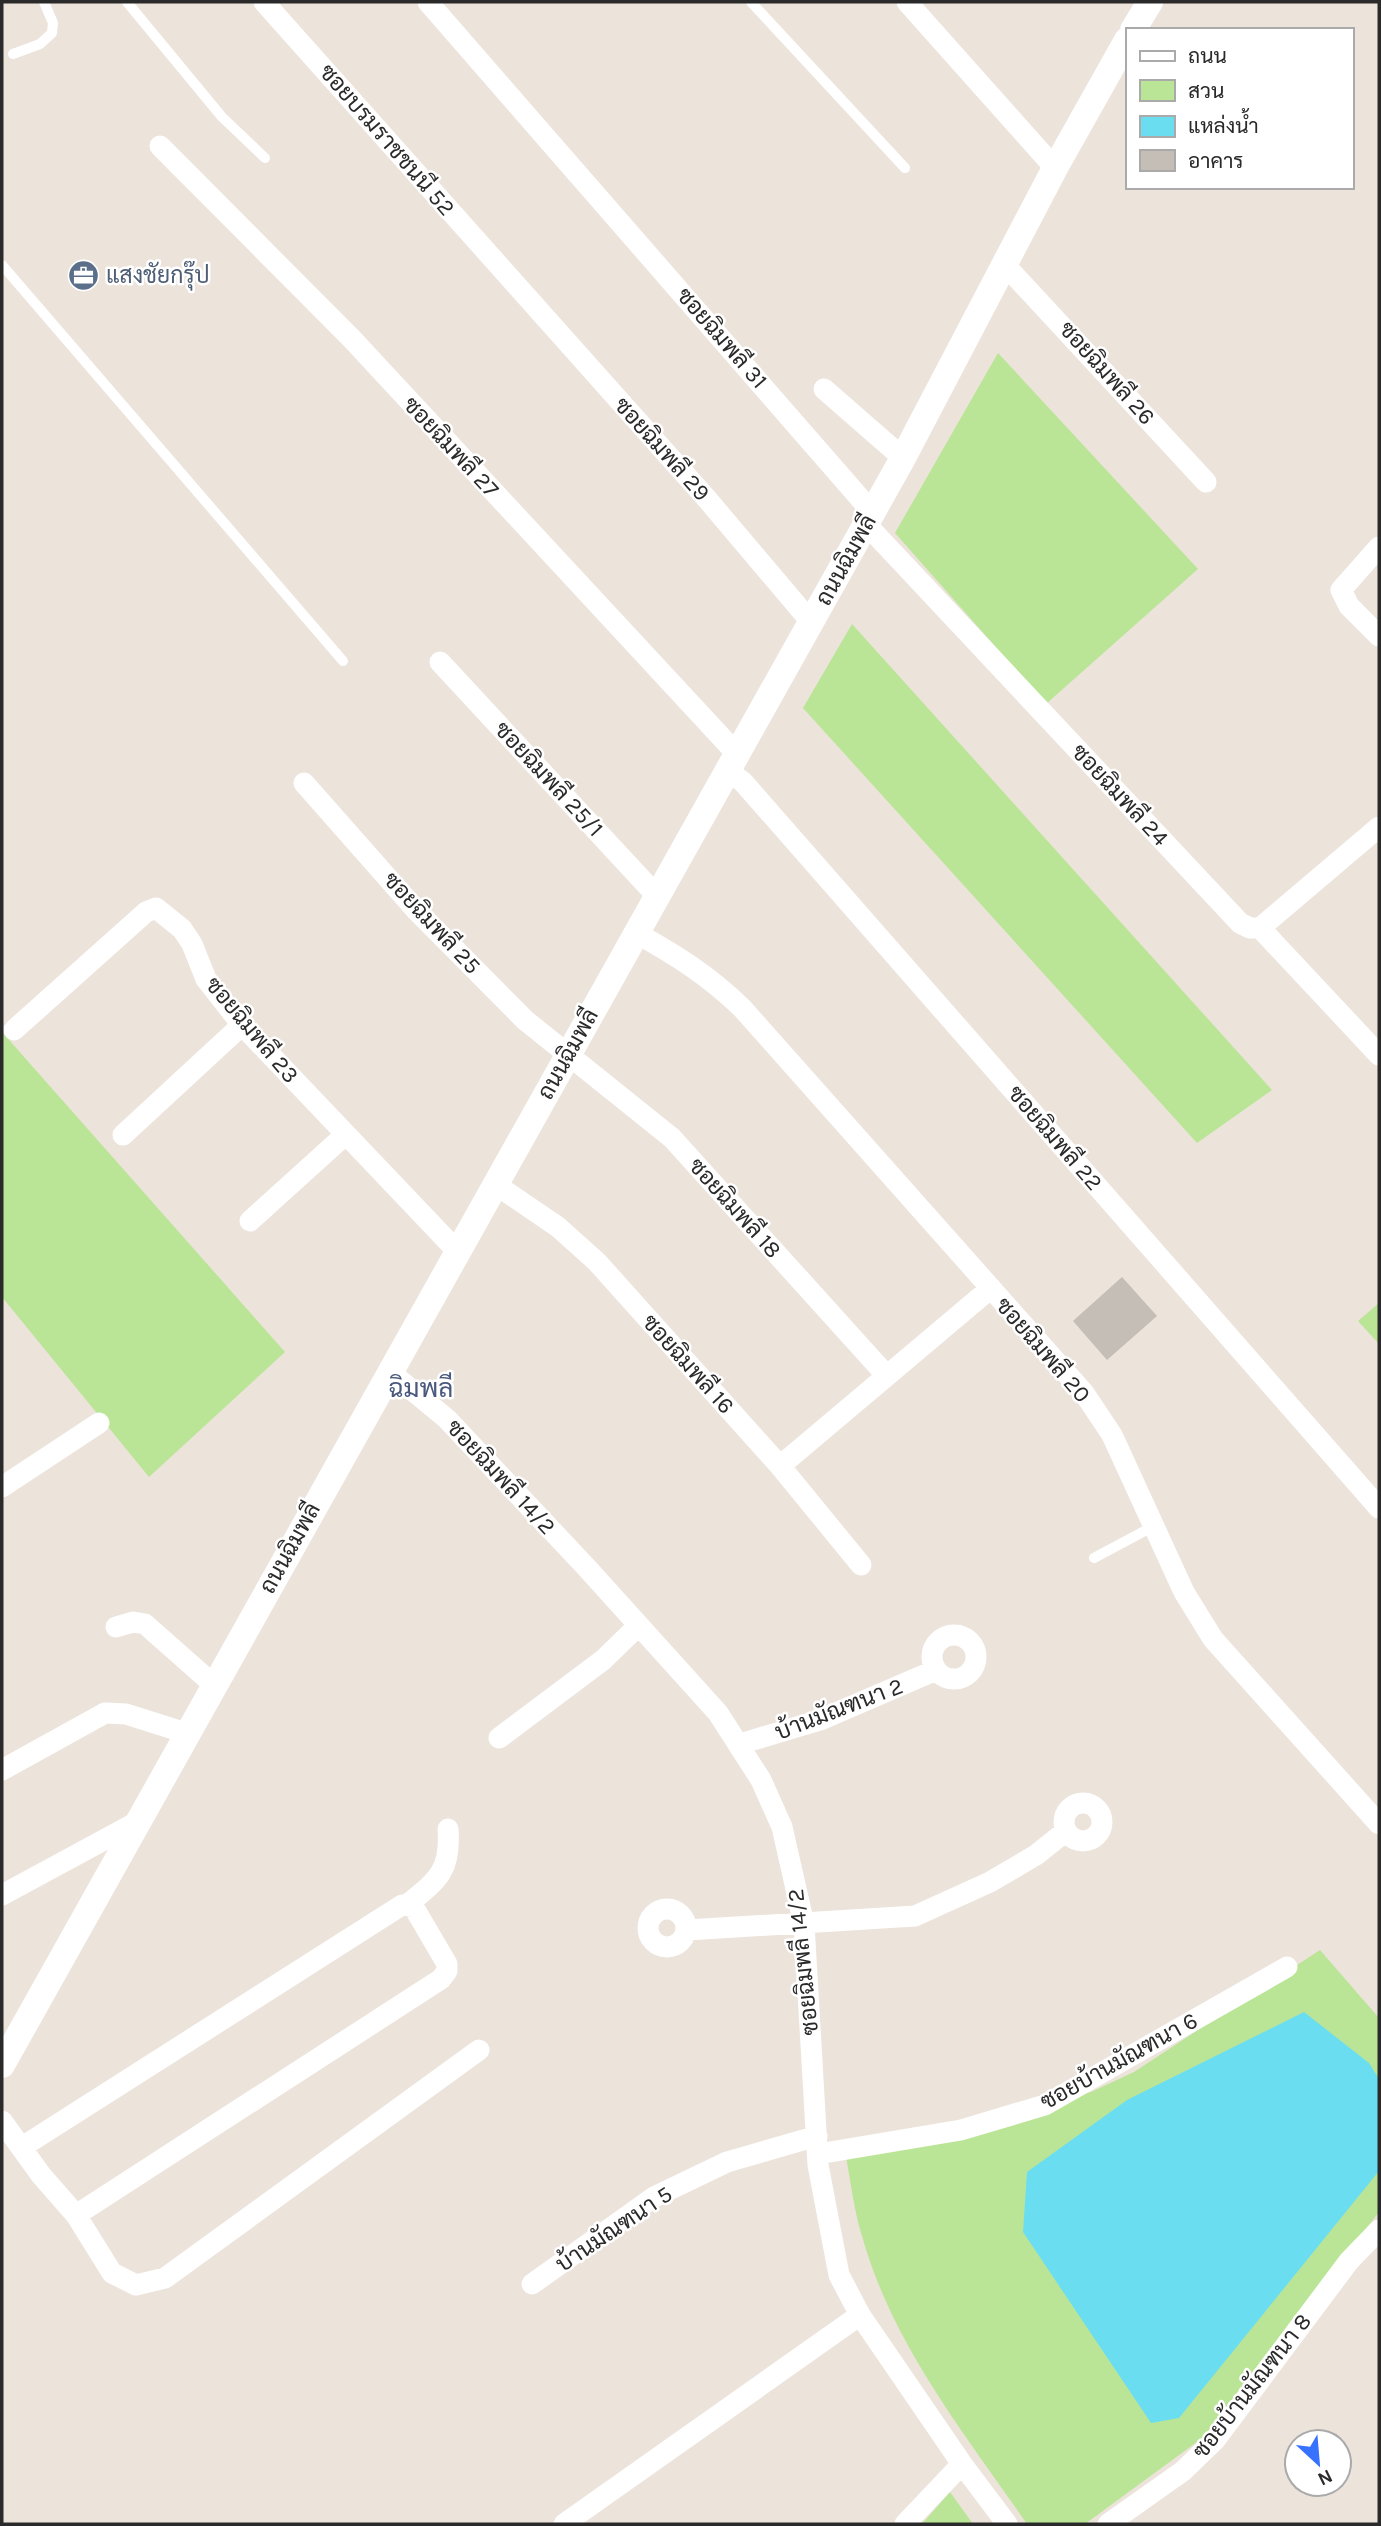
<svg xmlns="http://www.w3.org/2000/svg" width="1381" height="2526" font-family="Karla,Sarabun,sans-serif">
  <rect width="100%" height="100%" fill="#ece3db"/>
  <path fill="#bae596" d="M998 353 1198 569 1046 704 895 533Z
    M852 624 1272 1090 1197 1143 803 708Z
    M2 1032 285 1352 149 1477 2 1297Z
    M1379 1303V1344L1358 1321Z
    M1320 1950 1379 2018V2212L1205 2436 1085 2524H1027C965 2434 892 2344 862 2236 854 2211 851 2183 846 2157L1091 2092 1134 2072Z
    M950 2492 973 2524H922Z"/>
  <path fill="#6bddf1" d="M1304 2012 1369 2063 1379 2079V2171L1179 2418 1151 2423 1023 2232 1027 2172 1127 2100Z"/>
  <path fill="#c4beb7" d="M1122 1277 1157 1316 1107 1360 1073 1321Z"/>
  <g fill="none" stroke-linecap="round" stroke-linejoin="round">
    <path stroke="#fff" stroke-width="10" d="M127 2 222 117 265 158
      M751 2 905 168
      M13 54 40 44 52 33 53 23 44 2
      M2 265 343 661
      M1094 1558 1152 1527"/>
    <path stroke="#fff" stroke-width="21" d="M264 2 707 499 811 622
      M428 2 872 512
      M907 2 1055 168
      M160 146 352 339 737 754
      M1005 265 1206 482
      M824 389 903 458
      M866 524 1240 923 1250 928H1260L1379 1055
      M1379 547 1341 590 1349 606 1379 636
      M440 662 657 896
      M727 770 743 782 1379 1508
      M304 783 416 910 525 1020 672 1138 887 1376
      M1260 928 1379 827
      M636 933C676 955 709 976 742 1008L1084 1393 1112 1435 1184 1592 1213 1639 1379 1824
      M14 1030 146 912 156 908 182 929 192 944 206 979 242 1025 458 1252
      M123 1135 242 1025
      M495 1184 558 1227 597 1262 780 1466 861 1565
      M250 1221 345 1135
      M389 1371 447 1419 587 1568 718 1713 761 1780 782 1827 804 1924 818 2165 839 2275 860 2315 962 2464 1007 2524
      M780 1466 991 1288
      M2 1487 99 1423
      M116 1627 133 1622 145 1624 214 1685
      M932 1657a22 22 0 1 1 44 0a22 22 0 1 1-44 0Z
      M499 1738 603 1660 638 1626
      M740 1744 820 1720 936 1670
      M2 1770 105 1713 126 1714 186 1733
      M1064 1822a19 19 0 1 1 38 0a19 19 0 1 1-38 0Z
      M2 1895 137 1822
      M408 1904C439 1879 451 1870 448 1829
      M648 1928a19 19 0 1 1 38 0a19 19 0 1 1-38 0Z
      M687 1930 915 1916 990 1882 1036 1855 1066 1831
      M2 2121 41 2175 76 2215 112 2273 136 2285 165 2278 479 2050
      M22 2147 402 1905 413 1906 447 1964V1971L441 1979 76 2215
      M818 2154 961 2130 1045 2105 1287 1967
      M532 2284 654 2197 727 2162 817 2136
      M564 2524 860 2315
      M905 2524 962 2464
      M1108 2524 1183 2471 1215 2440 1349 2261 1379 2230"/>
    <path stroke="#fff" stroke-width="26" d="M1133 30 1150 2
      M2 2065 903 458 1055 168 1127 40"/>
  </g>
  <defs>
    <symbol id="office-disc" viewBox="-11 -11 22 22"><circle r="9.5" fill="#5c6f8a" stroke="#fff"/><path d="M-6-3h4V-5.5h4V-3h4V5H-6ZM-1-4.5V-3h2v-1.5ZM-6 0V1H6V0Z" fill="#fff"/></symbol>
  </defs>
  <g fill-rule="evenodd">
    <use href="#office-disc" x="66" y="258" width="35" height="35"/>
  </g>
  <g text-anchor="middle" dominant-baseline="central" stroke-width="5" stroke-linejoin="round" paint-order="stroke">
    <g font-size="23" fill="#2a2a2a" stroke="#fff">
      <text transform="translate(387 140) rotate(49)">ซอยบรมราชชนนี 52</text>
      <text transform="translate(722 338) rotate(49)">ซอยฉิมพลี 31</text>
      <text transform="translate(1107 373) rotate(48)">ซอยฉิมพลี 26</text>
      <text transform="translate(451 447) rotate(47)">ซอยฉิมพลี 27</text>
      <text transform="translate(662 449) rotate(48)">ซอยฉิมพลี 29</text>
      <text transform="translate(846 560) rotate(-61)">ถนนฉิมพลี</text>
      <text transform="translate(549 779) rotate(47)">ซอยฉิมพลี 25/1</text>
      <text transform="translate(1120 795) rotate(47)">ซอยฉิมพลี 24</text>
      <text transform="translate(432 923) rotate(47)">ซอยฉิมพลี 25</text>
      <text transform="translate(252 1030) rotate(50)">ซอยฉิมพลี 23</text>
      <text transform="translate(568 1054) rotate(-61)">ถนนฉิมพลี</text>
      <text transform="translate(1055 1138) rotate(49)">ซอยฉิมพลี 22</text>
      <text transform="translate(735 1208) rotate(48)">ซอยฉิมพลี 18</text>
      <text transform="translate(1043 1350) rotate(49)">ซอยฉิมพลี 20</text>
      <text transform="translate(688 1364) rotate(48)">ซอยฉิมพลี 16</text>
      <text transform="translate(501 1477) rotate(47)">ซอยฉิมพลี 14/2</text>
      <text transform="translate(290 1548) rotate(-61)">ถนนฉิมพลี</text>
      <text transform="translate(839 1709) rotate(-21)">บ้านมัณฑนา 2</text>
      <text transform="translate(803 1962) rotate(-96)">ซอยฉิมพลี 14/2</text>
      <text transform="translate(1119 2061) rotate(-29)">ซอยบ้านมัณฑนา 6</text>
      <text transform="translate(614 2229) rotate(-34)">บ้านมัณฑนา 5</text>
      <text transform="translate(1252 2386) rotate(-52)">ซอยบ้านมัณฑนา 8</text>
    </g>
    <g font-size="23" fill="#4e5e75" stroke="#fff" text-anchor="start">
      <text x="106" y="275">แสงชัยกรุ๊ป</text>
    </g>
    <g font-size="26" fill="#49587c" stroke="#fff">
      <text x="421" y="1388">ฉิมพลี</text>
    </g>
  </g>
  <rect width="1381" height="2526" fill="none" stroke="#2a2a2a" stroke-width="7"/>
  <rect x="1126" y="28" width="228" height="161" fill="#ffffff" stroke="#aaaaaa" stroke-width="2"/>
  <rect x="1140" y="51" width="35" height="10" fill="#ffffff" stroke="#aaaaaa" stroke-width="2"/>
  <text x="1188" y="63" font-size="21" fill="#2a2a2a">ถนน</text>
  <rect x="1140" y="80" width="35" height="21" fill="#bae596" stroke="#aaaaaa" stroke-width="2"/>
  <text x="1188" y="98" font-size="21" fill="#2a2a2a">สวน</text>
  <rect x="1140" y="116" width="35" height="21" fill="#6bddf1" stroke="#aaaaaa" stroke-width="2"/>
  <text x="1188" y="133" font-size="21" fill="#2a2a2a">แหล่งน้ำ</text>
  <rect x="1140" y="150" width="35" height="21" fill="#c4beb7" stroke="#aaaaaa" stroke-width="2"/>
  <text x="1188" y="168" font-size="21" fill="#2a2a2a">อาคาร</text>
  <g transform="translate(1318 2463) rotate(154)"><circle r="33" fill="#ffffff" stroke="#aaaaaa" stroke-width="2"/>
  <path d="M0-5L12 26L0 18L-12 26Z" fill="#3672fe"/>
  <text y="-10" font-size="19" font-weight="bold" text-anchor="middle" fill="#2a2a2a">N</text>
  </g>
</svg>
